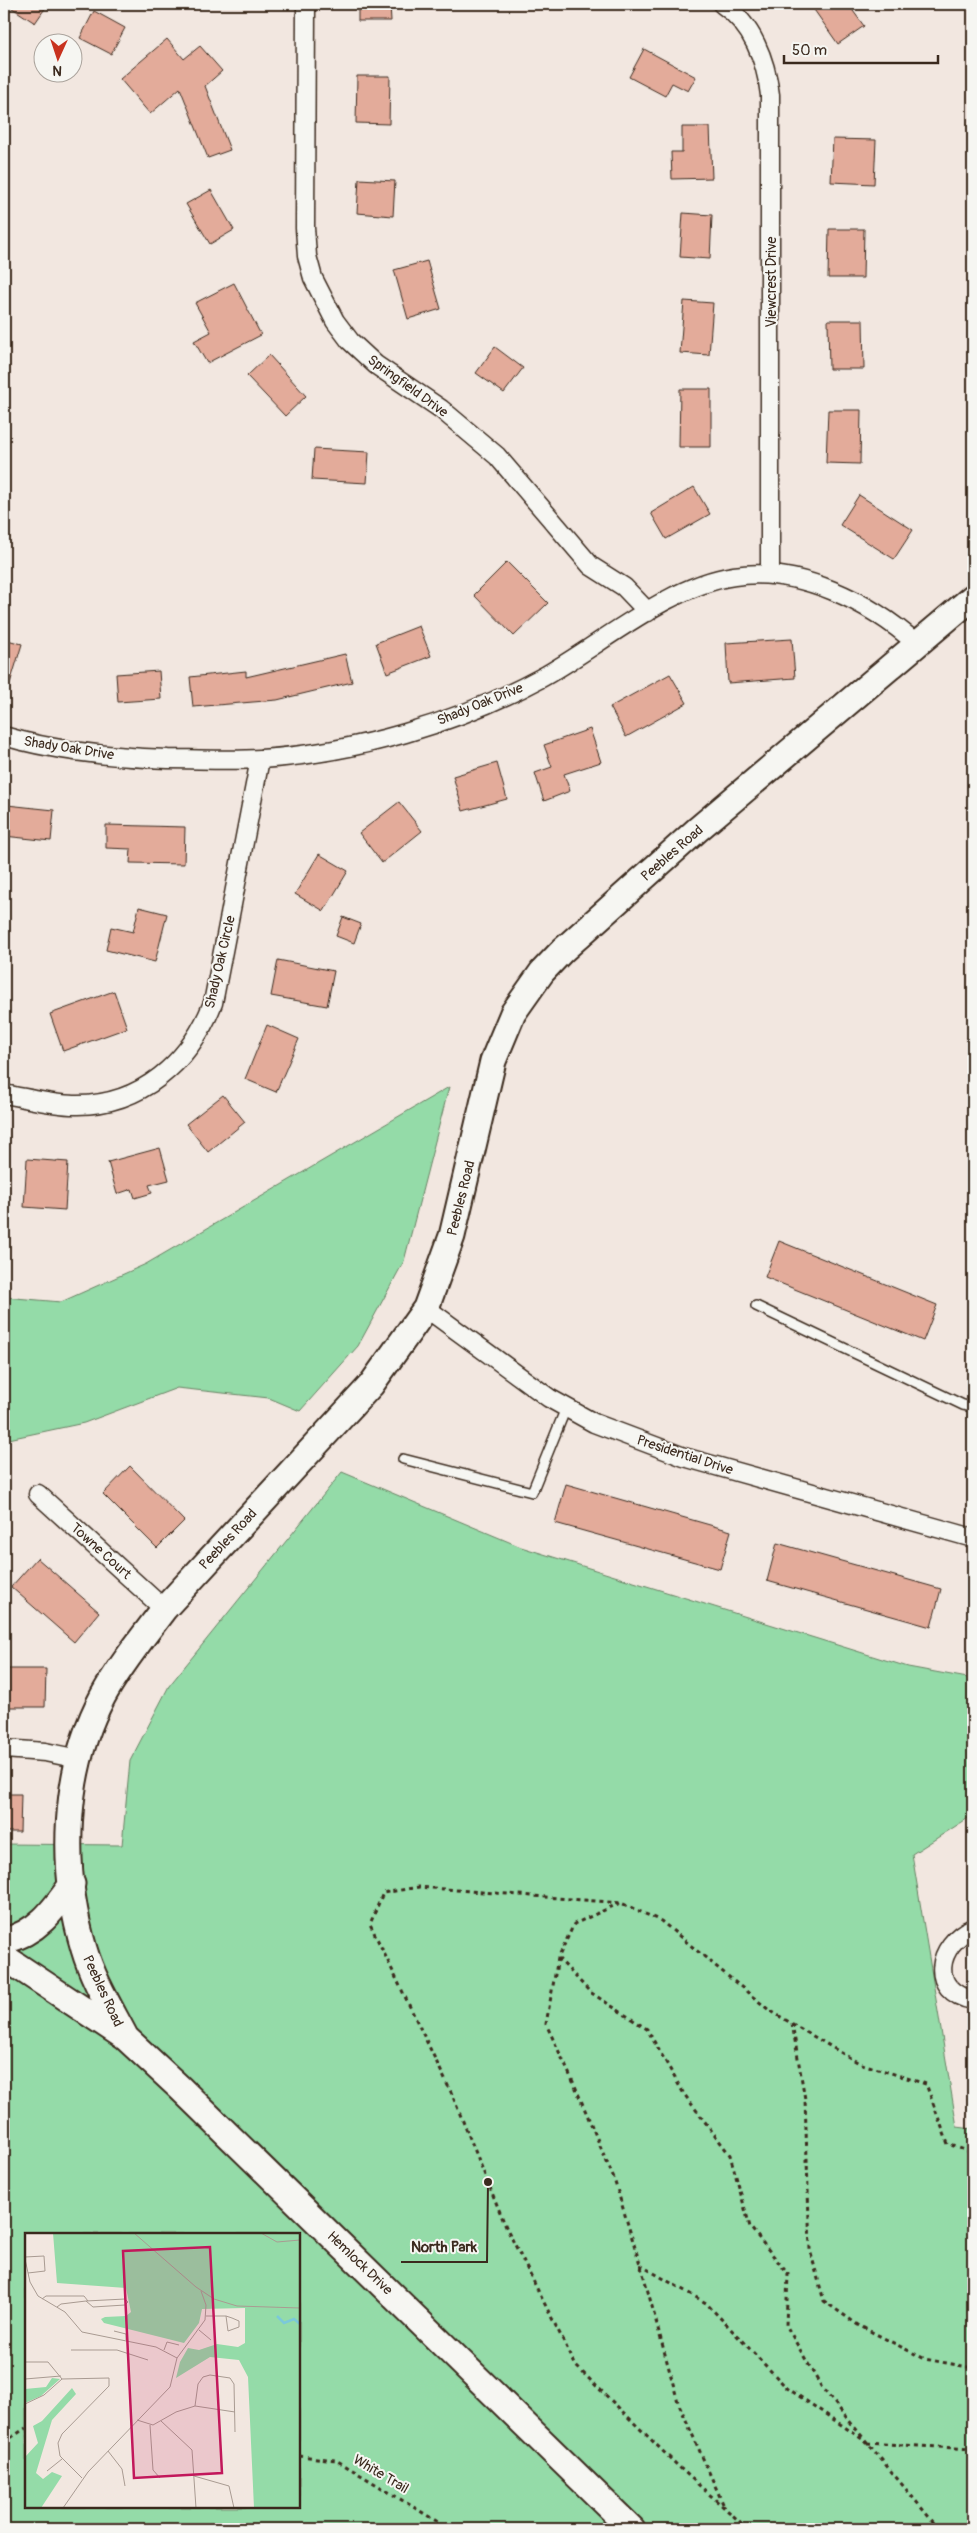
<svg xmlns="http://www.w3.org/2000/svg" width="977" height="2533" font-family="Pangolin,sans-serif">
  <rect width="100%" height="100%" fill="#f2e7e0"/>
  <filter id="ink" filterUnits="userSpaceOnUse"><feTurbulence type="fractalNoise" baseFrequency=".02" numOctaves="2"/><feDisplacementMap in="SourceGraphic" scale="10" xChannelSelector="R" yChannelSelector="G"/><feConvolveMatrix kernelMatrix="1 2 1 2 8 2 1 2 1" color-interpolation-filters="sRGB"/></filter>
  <g filter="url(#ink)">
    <path fill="#94dba8" stroke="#688263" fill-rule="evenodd" d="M449 1087 404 1261 358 1346 300 1411 269 1398 177 1388 84 1423 4 1440V1297L61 1302 146 1264Z
      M342 1472 521 1547 908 1667 973 1679V1815L912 1854 957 2127 973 2129V2529H4V1844L122 1845 130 1761 169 1686ZM26 2234H299V2507H26Z"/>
    <path fill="#e3ab9a" stroke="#3b2a1e" d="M6 4H48L35 23Z
      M358 4H390L391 21H358Z
      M810 4H848L864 26 838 44Z
      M94 11 125 28 111 54 80 38Z
      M167 39 184 59 200 46 222 71 205 86 230 150 208 158 180 88 150 114 120 79Z
      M644 49 696 77 688 91 672 83 665 96 629 77Z
      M357 76H390L389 124 356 123Z
      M682 127H710L712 178 672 179 671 152H682Z
      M833 139 876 140 874 184 831 182Z
      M359 179 395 181 393 216 357 213Z
      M211 190 234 230 210 244 186 204Z
      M683 213 712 215 710 259 680 257Z
      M829 229H864L863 278H828Z
      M427 261 441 309 408 319 394 270Z
      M234 283 261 335 207 363 194 341 211 332 195 303Z
      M684 301 713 303 709 355 680 353Z
      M828 320H863L864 369H829Z
      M495 347 523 368 504 393 476 373Z
      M269 355 306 396 285 416 247 376Z
      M680 389H711V447H679Z
      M828 410H861L860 464 826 463Z
      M314 449 369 452 367 483 312 480Z
      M694 487 710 514 666 539 651 513Z
      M859 495 913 530 894 559 840 525Z
      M507 562 548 603 514 636 474 595Z
      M419 626 431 656 387 673 376 643Z
      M4 639 22 644 8 690 4 689Z
      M792 639 795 678 728 683 726 643Z
      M345 654 352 682 277 700 193 707 190 677 246 671V677Z
      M159 671 161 699 118 702 116 674Z
      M670 674 687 703 626 737 610 707Z
      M590 729 601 762 564 774 570 791 544 801 535 773 552 767 544 745Z
      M497 763 507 799 463 811 453 776Z
      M399 802 422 831 382 863 359 833Z
      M7 805 54 810 51 841 4 836Z
      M106 825 185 827 184 864 130 863 131 849 106 848Z
      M319 854 348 871 324 911 295 894Z
      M139 907 167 914 155 962 106 950 111 927 133 932Z
      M343 917 361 924 354 943 336 936Z
      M278 960 334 971 327 1006 271 996Z
      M114 991 127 1028 63 1051 50 1014Z
      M267 1025 299 1039 276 1092 245 1079Z
      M223 1095 245 1122 208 1152 186 1124Z
      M160 1148 169 1180 149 1185 152 1193 135 1198 132 1189 117 1194 108 1162Z
      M27 1159 68 1162 65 1210 24 1207Z
      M779 1241 937 1305 923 1341 765 1277Z
      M130 1466 184 1521 157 1548 103 1494Z
      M566 1484 731 1531 720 1569 555 1523Z
      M777 1543 941 1589 931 1627 767 1581Z
      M37 1558 99 1612 74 1642 11 1587Z
      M4 1669H46L45 1707H4Z
      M4 1794H21L20 1832H4Z"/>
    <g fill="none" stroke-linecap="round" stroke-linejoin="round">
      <defs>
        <path id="lane" d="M756 1306 963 1405 973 1407
          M403 1459 532 1492 566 1408"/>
        <path id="street" d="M306 4 305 228 307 256 313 278 335 321 350 341 376 365 441 409 497 456 591 566 624 587 648 612
          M722 4C752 24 766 60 770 95V575
          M4 736C57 752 113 757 168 759 199 759 230 761 261 759 355 753 458 723 541 678 601 645 667 586 734 576 799 566 870 602 917 644
          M4 1094C27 1098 52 1105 75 1105 141 1106 190 1062 213 1003L260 759
          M426 1308 549 1398 594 1423 684 1457 973 1538
          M38 1494 164 1609
          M4 1749 45 1752 79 1759
          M973 1928C936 1944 928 1992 973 2000"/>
        <path id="secondary" d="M4 1941C37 1933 53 1911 72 1884
          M4 1957 126 2038 180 2088 632 2529
          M126 2038C111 2009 93 1980 84 1949 60 1869 63 1770 103 1696 120 1665 143 1637 164 1609L371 1385 426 1308 452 1236 493 1061 513 1013 542 972 562 951 697 830 973 597"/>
      </defs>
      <use href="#lane" stroke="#3b2a1e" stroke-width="12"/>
      <use href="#street" stroke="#3b2a1e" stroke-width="21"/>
      <use href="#secondary" stroke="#3b2a1e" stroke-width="29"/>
      <path stroke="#3b2a1e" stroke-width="3" stroke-dasharray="4 4" stroke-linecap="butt" d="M620 1903 574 1924 558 1958 590 1992 647 2029 684 2094 730 2155 750 2227 788 2274 786 2325 822 2388 939 2529
        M558 1958 546 2024 575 2086 614 2179 644 2277 678 2402 724 2506
        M792 2023 805 2099 810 2250 824 2301 858 2325 925 2359 973 2368
        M640 2265 706 2303 787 2388 862 2439
        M4 2442 26 2428
        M867 2443 973 2449
        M299 2456 336 2460 438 2522 444 2529
        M748 2529 680 2468 576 2366 506 2227 451 2092 370 1924 383 1893 419 1887 621 1903 661 1921 769 2010 840 2052 859 2063 926 2084 948 2144 973 2153"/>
      <use href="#lane" stroke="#f6f6f2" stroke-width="9"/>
      <use href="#street" stroke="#f6f6f2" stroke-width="18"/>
      <use href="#secondary" stroke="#f6f6f2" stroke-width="25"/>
    </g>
  </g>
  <g text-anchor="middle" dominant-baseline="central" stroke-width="4" stroke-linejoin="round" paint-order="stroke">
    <g font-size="14" fill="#3b2a1e" stroke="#f6f6f2">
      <text transform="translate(771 282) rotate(-90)">Viewcrest Drive</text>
      <text transform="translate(408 386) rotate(36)">Springfield Drive</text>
      <text transform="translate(480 704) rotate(-22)">Shady Oak Drive</text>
      <text transform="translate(69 748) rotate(9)">Shady Oak Drive</text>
      <text transform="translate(672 853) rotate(-41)">Peebles Road</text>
      <text transform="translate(220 962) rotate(-77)">Shady Oak Circle</text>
      <text transform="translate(461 1198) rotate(-76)">Peebles Road</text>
      <text transform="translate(685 1455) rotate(18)">Presidential Drive</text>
      <text transform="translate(228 1539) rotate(-47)">Peebles Road</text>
      <text transform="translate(101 1551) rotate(42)">Towne Court</text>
      <text transform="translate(103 1991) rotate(65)">Peebles Road</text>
      <text transform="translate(360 2263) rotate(44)">Hemlock Drive</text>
      <text transform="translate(381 2474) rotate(31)">White Trail</text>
    </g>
  </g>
  <g transform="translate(25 2233)">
    <rect width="275" height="275" fill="#f2e7e0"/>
    <path d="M28 0H275V275H229L223 144 214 127 185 124 151 145 155 129 163 115 174 117 192 111 213 114 220 110V75L177 76 174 90 159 110 79 90 76 86 80 84 101 83 106 79 101 55 32 50ZM27 145 35 146 16 163 0 170V156L21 154ZM47 155 51 161 27 187 11 240 18 246 27 239 37 243 16 275H0V224L13 210 8 193 17 188Z" fill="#94dba8"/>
    <path fill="none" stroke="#7bc9d9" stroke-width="2.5" d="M252 83 259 90 269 86 275 91"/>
    <path fill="none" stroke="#a99b92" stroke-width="1" d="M109 0 171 54 189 66 212 73 275 75M236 0 252 9 275 7M0 24 19 23 20 38 3 40M0 26 5 49 13 63 40 79 57 99 131 114 152 125M17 66 21 63H59L63 68M32 74 36 71 61 68 100 66 103 69 100 72 68 74 61 68M181 83H201L207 85 214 88V94L203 98 201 83M174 97 186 107M89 98 101 101V107M46 117H92L123 127M139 117 142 109 154 112M0 129H23L37 146M0 146 36 143M0 171 19 162 37 146 84 145V153L37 201 33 210 35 223 57 245M170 173 173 151 178 144 185 142 205 145 209 151 210 199M112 187 128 192 151 179 170 173 210 179M136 188 167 217 171 275M125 192 128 237 135 245M83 218 97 236 100 253M22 238 37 226M169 243 204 253 209 275M38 275 63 239 145 154 152 125 180 87 181 72 176 58"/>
    <path fill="#c2185b" fill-opacity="0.15" stroke="#c2185b" stroke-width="2.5" d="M185 14 197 240 109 245 98 18Z"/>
    <rect width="275" height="275" fill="none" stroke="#3b2a1e" stroke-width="2.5"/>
  </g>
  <path fill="none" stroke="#3b2a1e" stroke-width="2" d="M488 2182L487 2262H401"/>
  <circle fill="#3b2a1e" stroke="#f6f6f2" stroke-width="2" cx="488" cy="2182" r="5"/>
  <g font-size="15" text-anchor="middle" font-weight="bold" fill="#3b2a1e" stroke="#f6f6f2" stroke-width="4" stroke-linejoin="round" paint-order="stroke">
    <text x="444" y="2252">North Park</text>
  </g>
  <rect width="977" height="2533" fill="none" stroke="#f6f6f2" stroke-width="20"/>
  <rect x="10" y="10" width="957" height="2513" fill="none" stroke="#3b2a1e" stroke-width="2" filter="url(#ink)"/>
  <g transform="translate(58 58) rotate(183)"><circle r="24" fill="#f6f6f2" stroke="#aba49d"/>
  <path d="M0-4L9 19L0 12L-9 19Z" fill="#c8321e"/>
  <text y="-8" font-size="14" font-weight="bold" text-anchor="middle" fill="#3b2a1e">N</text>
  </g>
  <path d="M784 55v8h154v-8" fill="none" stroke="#3b2a1e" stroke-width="2.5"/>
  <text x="792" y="55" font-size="15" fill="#3b2a1e" stroke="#f6f6f2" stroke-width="4" paint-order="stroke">50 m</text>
</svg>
